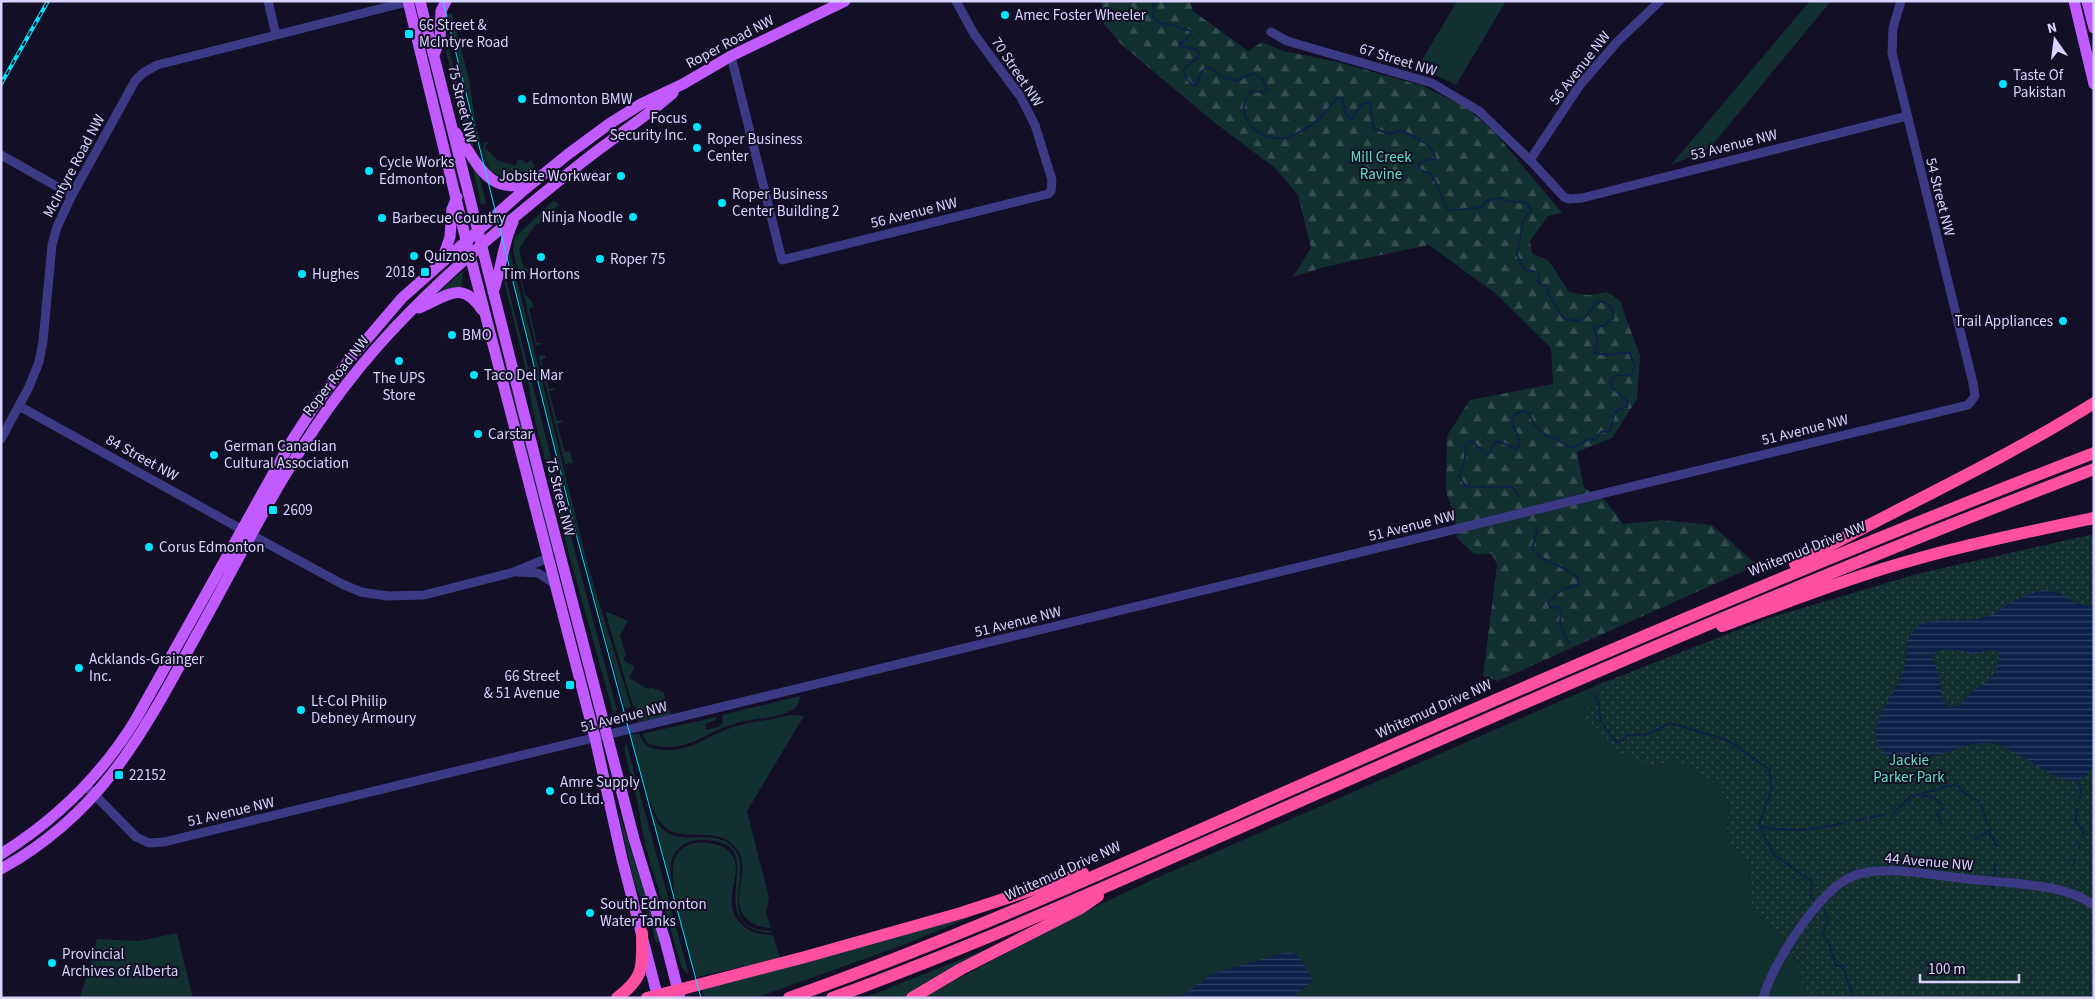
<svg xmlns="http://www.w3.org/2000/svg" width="2095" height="999" font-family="'Source Sans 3',sans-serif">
  <defs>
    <pattern id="forest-firs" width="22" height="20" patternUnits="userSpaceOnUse" patternTransform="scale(1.25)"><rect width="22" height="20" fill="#12302f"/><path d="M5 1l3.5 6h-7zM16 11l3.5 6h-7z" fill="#344d4e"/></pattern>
    <pattern id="park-dots" width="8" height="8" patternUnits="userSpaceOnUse" patternTransform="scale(1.25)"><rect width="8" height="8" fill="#12302f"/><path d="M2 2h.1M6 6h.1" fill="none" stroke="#344d4e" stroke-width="1.8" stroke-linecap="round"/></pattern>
    <pattern id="water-rules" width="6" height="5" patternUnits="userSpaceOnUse" patternTransform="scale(1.25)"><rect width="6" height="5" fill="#0c2248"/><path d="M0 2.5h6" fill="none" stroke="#2f4163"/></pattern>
  </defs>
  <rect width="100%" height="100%" fill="#130f26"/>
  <path fill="#12302f" d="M1457 1H1506L1456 85 1418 67Z
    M1810 1H1831L1709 149 1671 165Z
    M452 13 469 79 476 126 487 166 499 178 486 169 447 15Z
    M444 29 475 153 466 131 446 52Z
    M489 142 485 147 497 160 516 166 517 161 522 159 526 164 531 160 535 166C531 170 527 174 522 176 512 180 494 177 489 167 485 160 484 151 483 143Z
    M471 161 479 174 486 203 481 205Z
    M554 200 559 205 550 212 554 219 535 225 519 249 523 266 530 271H535L520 275 525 295 531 300 534 307 529 308 537 343H543L536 346 513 250 515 237Z
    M510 252 588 566 631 707 625 709 575 525 507 253Z
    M503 267 571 537 617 710 613 712 568 551 533 413 527 375 504 281Z
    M463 271 461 289 434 296Z
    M545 355 546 358 541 360 549 389 554 388 555 390 549 391 557 421 562 420 563 422 557 424 565 452 570 451 573 463 565 464 539 358V356Z
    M509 382 517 407 555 554 552 553Z
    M605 611 628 621 620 636 626 655 623 660 635 667 629 678 648 689 650 687 663 692 671 715 639 722 636 708 632 703Z
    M1597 685 1602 703 1652 767 1675 759 1717 785 1729 804 1727 830 1729 842 1743 854 1749 869 1752 909 1789 943 1808 998H922L1088 910 1154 879Z
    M800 696C800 702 796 709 790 711 774 719 754 718 737 723 703 732 688 755 648 744L642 734 716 717V720L705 724 706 730 718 727 723 723 722 715Z
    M791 715 804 716 747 811 769 898 766 913 771 928C755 928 740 918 739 901 738 883 749 867 737 849 718 823 680 845 663 825 646 806 638 760 631 735L639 733C643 745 649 749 661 750 693 752 707 735 734 727 752 721 772 720 791 715Z
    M626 742 689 975 682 968 645 845 637 800 624 749Z
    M617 807 661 942 656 943 650 920 634 882Z
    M651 809C655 818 658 826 666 832 687 846 720 825 737 853 751 877 714 930 771 931L772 933C763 933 754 931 747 926 715 901 766 842 705 840 694 839 685 842 677 850 669 859 671 871 671 883Z
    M694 843C712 841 735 846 736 868 736 879 731 891 732 903 733 925 753 936 773 935L780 958 697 977C689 951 664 880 676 856 680 849 687 845 694 843Z
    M978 914 898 947 755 998H705L702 988Z
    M177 933 193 998H80L97 939 139 941Z
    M992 947 905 998H864Z"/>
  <path fill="url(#forest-firs)" d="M1101 1H1190L1193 11 1248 51 1262 42 1283 51 1338 62 1423 86 1467 108 1496 134 1562 213 1548 216 1530 241 1532 253 1549 261 1569 292 1588 295 1607 292 1620 301 1640 356 1637 399 1612 438 1577 452 1584 488 1606 501 1623 524 1662 520 1712 525 1757 565 1498 681 1483 676 1497 565 1492 554H1474L1457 538 1455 519 1446 491 1447 436 1470 400 1553 384 1551 348 1495 293 1429 245 1324 267 1293 277 1311 248 1298 195 1275 168 1215 123 1122 45 1104 24Z"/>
  <path fill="url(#park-dots)" d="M2094 534V998H1808L1789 943 1752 909 1749 869 1743 854 1729 842 1727 830 1729 804 1717 785 1675 759 1652 767 1610 747 1585 716 1584 709 1601 703 1597 685 1769 618 1917 574Z"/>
  <path fill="url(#water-rules)" fill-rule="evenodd" d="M2042 590C2048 591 2054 591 2059 593 2074 600 2075 608 2094 604V764C2091 768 2089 773 2085 776 2063 796 2017 743 1987 743 1966 743 1943 754 1923 760L1918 756H1911L1907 761C1897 763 1890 759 1884 752 1860 725 1897 696 1904 669 1908 654 1902 639 1917 628 1937 613 1962 624 1984 618 1995 615 2005 606 2014 601 2023 596 2033 593 2042 590ZM1938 650H1960L1971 655 1989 650 1997 651 1999 657 1998 667 1990 680 1973 690 1959 706 1948 707 1942 698 1940 678 1932 657Z
    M1290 951C1303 956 1306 970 1313 981L1291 998H1179L1211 974Z"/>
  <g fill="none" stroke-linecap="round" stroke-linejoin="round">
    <path stroke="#0c2248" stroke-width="2" d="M1152 1 1154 6 1153 16 1161 24H1169L1191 31 1190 36 1179 45 1180 47 1196 49 1199 53 1198 58C1185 67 1177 69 1192 85H1196L1202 71 1209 67 1223 77 1235 81 1254 73 1263 80 1267 90 1264 92 1252 91C1229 113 1259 143 1286 138 1295 136 1316 123 1322 116 1328 110 1332 104 1337 98H1342L1346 114 1351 120 1362 104 1369 102 1371 107 1373 128 1390 134 1399 131 1404 132C1415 137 1435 145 1435 159L1426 160 1419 165V169C1423 172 1426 171 1430 174 1439 181 1441 201 1448 210H1459L1481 207 1486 201 1501 198 1511 202H1524L1528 204 1531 210 1523 221 1517 255 1524 269 1539 273 1538 283 1548 287V293L1563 318C1588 327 1586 313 1598 301L1604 302 1611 307 1614 318 1604 326H1596L1594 329 1598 340 1594 353 1608 355 1629 352 1635 366 1632 375C1624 377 1607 370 1612 387L1628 402 1627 407C1611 409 1614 419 1610 431L1601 432 1596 439 1587 440 1574 447H1569L1555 438 1548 437 1534 424 1529 413 1523 411 1515 414 1512 422C1514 431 1524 440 1517 449L1497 441 1492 447 1491 452 1486 455 1472 441 1466 443 1465 459 1459 476 1466 487H1513L1519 497
      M1536 527 1537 532 1532 548C1539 562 1567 565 1579 580L1578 585 1569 588H1564L1548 602 1550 608 1561 607 1560 625 1569 644
      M1594 695 1598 701 1601 721 1616 742H1620L1628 735 1649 734 1670 723 1727 740 1769 769 1772 788 1759 825 1774 855 1812 881 1811 897 1815 903
      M2078 780 2082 795 2078 798
      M1922 796 1933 797 1942 804
      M1981 806 1988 825
      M2077 809 2076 822 2083 830V836
      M1892 814 1910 797 1956 784 1964 793 1978 801
      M1871 817 1884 815
      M1856 821 1866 818
      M1942 825 1937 813 1943 808
      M1760 826C1793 833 1811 830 1844 823
      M1988 830 1997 846
      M1975 839 1991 829
      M2079 848 2080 844
      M2073 865 2075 859
      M1994 879 1995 864
      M1993 889V886
      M1823 909 1829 921 1822 933 1828 941 1836 966H1842L1854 998"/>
    <path stroke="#3d3a85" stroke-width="9" d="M268 1 276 35
      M1271 32 1287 41 1432 83 1479 111 1530 160 1564 197 1569 199 1582 198 1907 116
      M731 56 782 260 1048 194 1051 191 1052 180 1035 125 1020 96 974 34 956 1
      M1 155 72 195
      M1530 160 1580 85 1617 42 1660 1
      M19 406 259 539 342 584 361 592 388 596 424 595 514 572 548 558
      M1 439 29 387 39 362 43 341 52 245 57 227 72 195 135 81 143 73 157 65 411 1
      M517 572 538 573 555 584
      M86 786 136 837 149 843 164 842 1968 405 1975 396 1973 383 1892 53 1893 28 1901 1
      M1763 998C1773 963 1818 892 1851 877 1878 863 1937 876 1968 879 1997 882 2027 883 2055 889 2069 892 2082 897 2094 905"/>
    <path stroke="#c25bff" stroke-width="11" d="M408 1 466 240 595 738 622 859 658 998
      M420 1 543 489 634 839 665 940 680 998
      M2074 1 2094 84
      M2087 1 2094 28
      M434 55 440 39 441 11 446 1
      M455 132C479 162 484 194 530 184
      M441 263 450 237 452 209 457 197
      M493 292C502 269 502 245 513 222
      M419 308C445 298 461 278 482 310
      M1 854C57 819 102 775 136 719L291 442 313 408 349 360 402 298 524 190 567 155 609 124 641 104 683 84 731 56 845 1
      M1 869C102 813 143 733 196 636 244 550 288 458 349 381 414 297 502 226 585 160 614 137 645 118 673 93"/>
    <path stroke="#ff4fa3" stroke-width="12" d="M1795 564C1894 510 1998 463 2094 403
      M1722 626C1788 602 1853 576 1920 558 1977 542 2036 530 2094 518
      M617 998C646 976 642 966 642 933
      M647 998 805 957 961 913 1083 873
      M789 998C974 933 1153 850 1333 771 1585 660 1837 552 2094 453
      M832 998C1005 935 1171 857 1339 784 1589 674 1839 566 2094 469
      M912 998 961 969 1079 909 1098 896"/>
    <path stroke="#00e5ff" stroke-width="1" d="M443 1 574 526 701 998"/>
    <defs>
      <path id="rail" d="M1 84 48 1"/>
    </defs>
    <use href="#rail" stroke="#00e5ff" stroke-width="4"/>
    <use href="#rail" stroke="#130f26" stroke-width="2" stroke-dasharray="5.5" stroke-linecap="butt"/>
  </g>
  <g fill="#00e5ff" stroke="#130f26" stroke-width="2">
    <circle cx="1005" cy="15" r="5"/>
    <rect x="404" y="29" width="10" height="10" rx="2.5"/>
    <circle cx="2003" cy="84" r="5"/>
    <circle cx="522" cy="99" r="5"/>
    <circle cx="697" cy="127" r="5"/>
    <circle cx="697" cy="148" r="5"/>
    <circle cx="369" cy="171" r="5"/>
    <circle cx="621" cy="176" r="5"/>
    <circle cx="722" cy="203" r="5"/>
    <circle cx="633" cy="217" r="5"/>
    <circle cx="382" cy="218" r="5"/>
    <circle cx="414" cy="256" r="5"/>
    <circle cx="541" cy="257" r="5"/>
    <circle cx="600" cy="259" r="5"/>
    <rect x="420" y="267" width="10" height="10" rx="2.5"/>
    <circle cx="302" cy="274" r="5"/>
    <circle cx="2063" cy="321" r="5"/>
    <circle cx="452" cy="335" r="5"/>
    <circle cx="399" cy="361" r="5"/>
    <circle cx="474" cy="375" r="5"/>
    <circle cx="478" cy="434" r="5"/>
    <circle cx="214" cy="455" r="5"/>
    <rect x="268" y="505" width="10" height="10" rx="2.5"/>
    <circle cx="149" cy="547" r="5"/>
    <circle cx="79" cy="668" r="5"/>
    <rect x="565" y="680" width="10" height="10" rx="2.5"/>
    <circle cx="301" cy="710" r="5"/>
    <rect x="114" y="770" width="10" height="10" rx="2.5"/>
    <circle cx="550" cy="791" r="5"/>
    <circle cx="590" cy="913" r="5"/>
    <circle cx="52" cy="963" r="5"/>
  </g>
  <g text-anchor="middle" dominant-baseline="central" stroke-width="4" stroke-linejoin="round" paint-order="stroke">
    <g font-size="15" fill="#d9d4ff" stroke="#130f26" text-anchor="start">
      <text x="1015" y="15">Amec Foster Wheeler</text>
      <text x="419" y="25">66 Street &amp;<tspan x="419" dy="17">McIntyre Road</tspan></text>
      <text x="2013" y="75">Taste Of<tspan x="2013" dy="17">Pakistan</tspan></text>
      <text x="532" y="99">Edmonton BMW</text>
      <text x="687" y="118" text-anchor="end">Focus<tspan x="687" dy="17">Security Inc.</tspan></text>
      <text x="707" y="139">Roper Business<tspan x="707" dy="17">Center</tspan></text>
      <text x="379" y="162">Cycle Works<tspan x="379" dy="17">Edmonton</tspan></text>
      <text x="611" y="176" text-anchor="end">Jobsite Workwear</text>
      <text x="732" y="194">Roper Business<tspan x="732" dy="17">Center Building 2</tspan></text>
      <text x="623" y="217" text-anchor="end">Ninja Noodle</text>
      <text x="392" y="218">Barbecue Country</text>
      <text x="424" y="256">Quiznos</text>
      <text x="610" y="259">Roper 75</text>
      <text x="415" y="272" text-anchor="end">2018</text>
      <text x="312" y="274">Hughes</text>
      <text x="541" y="274" text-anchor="middle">Tim Hortons</text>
      <text x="2053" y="321" text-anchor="end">Trail Appliances</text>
      <text x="462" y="335">BMO</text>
      <text x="484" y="375">Taco Del Mar</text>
      <text x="399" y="378" text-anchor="middle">The UPS<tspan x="399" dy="17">Store</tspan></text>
      <text x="488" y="434">Carstar</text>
      <text x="224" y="446">German Canadian<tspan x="224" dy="17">Cultural Association</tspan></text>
      <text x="283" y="510">2609</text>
      <text x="159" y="547">Corus Edmonton</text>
      <text x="89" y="659">Acklands-Grainger<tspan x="89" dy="17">Inc.</tspan></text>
      <text x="560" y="676" text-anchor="end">66 Street<tspan x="560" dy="17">&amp; 51 Avenue</tspan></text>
      <text x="311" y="701">Lt-Col Philip<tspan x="311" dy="17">Debney Armoury</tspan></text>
      <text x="129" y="775">22152</text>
      <text x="560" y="782">Amre Supply<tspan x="560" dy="17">Co Ltd.</tspan></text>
      <text x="600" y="904">South Edmonton<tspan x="600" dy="17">Water Tanks</tspan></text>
      <text x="62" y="954">Provincial<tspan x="62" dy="17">Archives of Alberta</tspan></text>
    </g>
    <g font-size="15" fill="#d9d4ff" stroke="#130f26">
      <text transform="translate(730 42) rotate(-28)">Roper Road NW</text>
      <text transform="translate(1398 60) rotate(17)">67 Street NW</text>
      <text transform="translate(1580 68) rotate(-52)">56 Avenue NW</text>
      <text transform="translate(1017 72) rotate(56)">70 Street NW</text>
      <text transform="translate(462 104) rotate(76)">75 Street NW</text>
      <text transform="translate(1734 145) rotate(-14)">53 Avenue NW</text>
      <text transform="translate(74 166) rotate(-62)">McIntyre Road NW</text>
      <text transform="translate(1940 197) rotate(76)">54 Street NW</text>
      <text transform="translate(914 213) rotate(-14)">56 Avenue NW</text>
      <text transform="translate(336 376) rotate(-52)">Roper Road NW</text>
      <text transform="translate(1805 430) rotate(-14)">51 Avenue NW</text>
      <text transform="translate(142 458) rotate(29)">84 Street NW</text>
      <text transform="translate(560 497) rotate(76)">75 Street NW</text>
      <text transform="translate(1412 526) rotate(-14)">51 Avenue NW</text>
      <text transform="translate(1807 549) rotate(-22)">Whitemud Drive NW</text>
      <text transform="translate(1018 622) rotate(-14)">51 Avenue NW</text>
      <text transform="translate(1434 709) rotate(-24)">Whitemud Drive NW</text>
      <text transform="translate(624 717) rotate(-14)">51 Avenue NW</text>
      <text transform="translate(231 812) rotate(-13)">51 Avenue NW</text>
      <text transform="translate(1929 862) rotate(5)">44 Avenue NW</text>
      <text transform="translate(1063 871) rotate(-24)">Whitemud Drive NW</text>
    </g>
    <g font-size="15" fill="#5fe0c0" stroke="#130f26">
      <text x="1381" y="157">Mill Creek<tspan x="1381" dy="17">Ravine</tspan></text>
      <text x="1909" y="760">Jackie<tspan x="1909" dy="17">Parker Park</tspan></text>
    </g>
  </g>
  <rect width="2095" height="999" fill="none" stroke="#d9d4ff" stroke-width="5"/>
  <g transform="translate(2055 40) rotate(346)" stroke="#130f26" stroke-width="4" paint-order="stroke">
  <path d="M0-4L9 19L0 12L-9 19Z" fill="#d9d4ff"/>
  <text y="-8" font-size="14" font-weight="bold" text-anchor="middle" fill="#d9d4ff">N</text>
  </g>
  <path d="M1920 974v8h99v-8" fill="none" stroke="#d9d4ff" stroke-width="2.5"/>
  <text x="1928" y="974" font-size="15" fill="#d9d4ff" stroke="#130f26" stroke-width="4" paint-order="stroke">100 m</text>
</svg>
